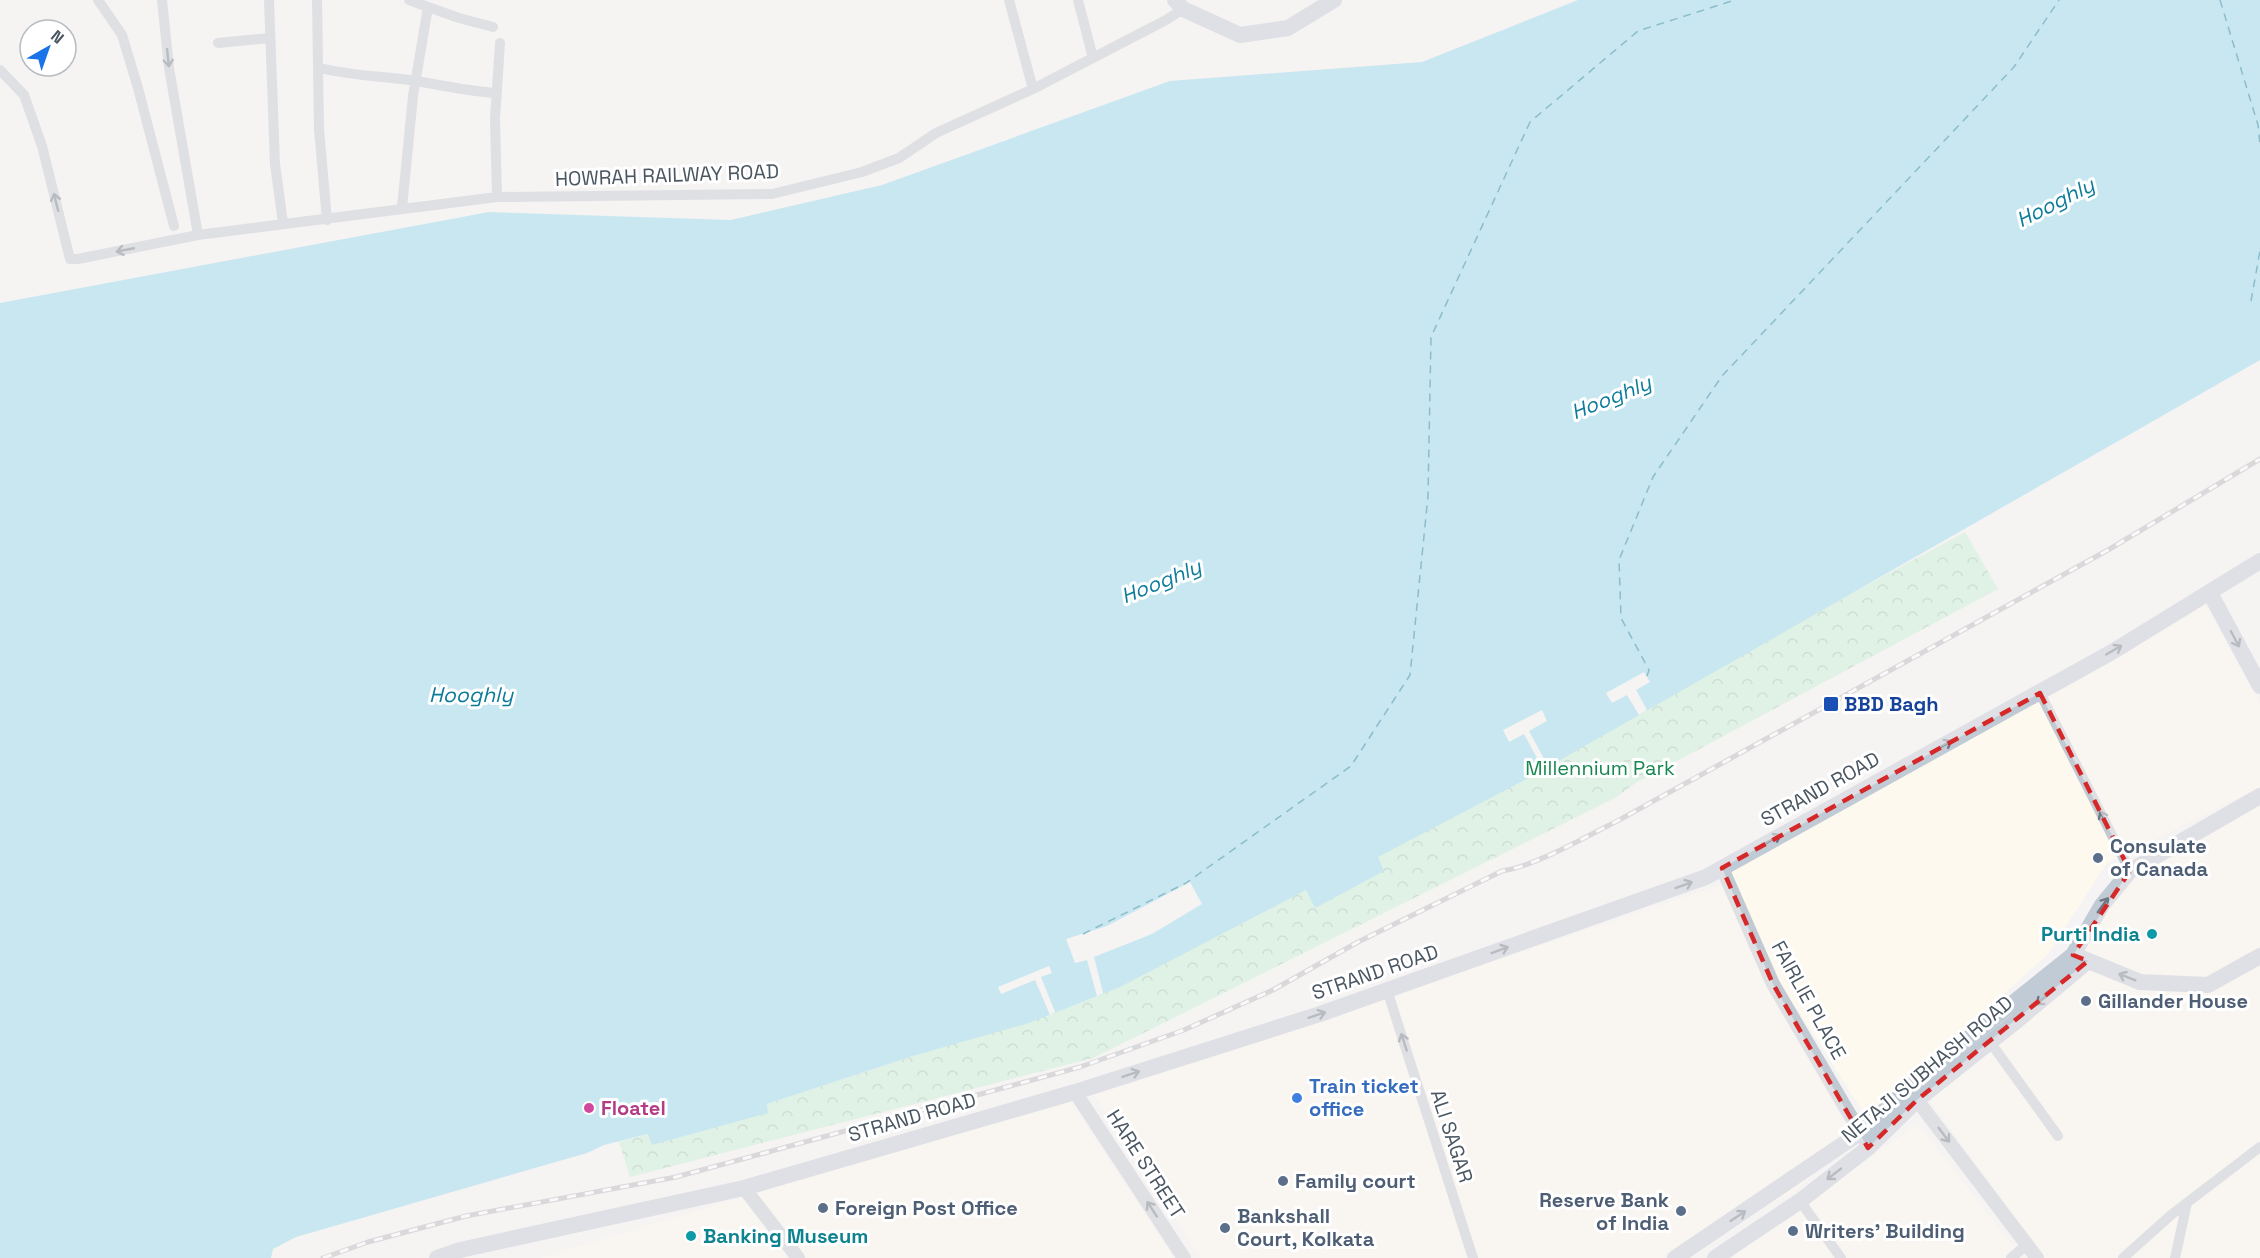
<svg xmlns="http://www.w3.org/2000/svg" width="2260" height="1258" font-family="'Space Grotesk',sans-serif">
  <defs>
    <pattern id="park-crowns" width="20" height="18" patternUnits="userSpaceOnUse" patternTransform="scale(1.5)"><rect width="20" height="18" fill="#c3f1d5"/><path d="M2 6a3 3 0 1 1 6 0M12 15a3 3 0 1 1 6 0" fill="none" stroke="#a0c6b0"/></pattern>
  </defs>
  <rect width="100%" height="100%" fill="#f5f3f3"/>
  <path fill="#fdf9ef" d="M2201 597 2260 704V787L2107 863 2047 955 1867 1118 1781 984 1726 864Z
    M2260 799V1258H2044L1922 1089 2103 917 2135 874Z
    M1724 884 1767 986 1853 1138 1792 1194 1685 1242 1663 1258H1201L1094 1095Z
    M1069 1099 1174 1258H540Z
    M1918 1124 2022 1258H1731L1789 1214Z"/>
  <path fill="url(#park-crowns)" d="M1965 532 1998 589 1634 784 1615 798 1093 1058 630 1177 619 1142 649 1134 652 1145 768 1112 767 1104 1097 996 1306 889Z"/>
  <path fill="#90daee" d="M1578 0H2260V360L1534 775 1378 857 1384 871 1315 908 1306 890 1120 987 1029 1023 916 1055 767 1104 768 1113 652 1145 648 1134 604 1145 587 1153 296 1237 273 1249 271 1258H0V303L489 212 731 220 882 185 1170 81 1422 62Z"/>
  <path fill="#f5f3f3" d="M1644 672 1650 682 1636 690 1647 710 1639 715 1627 695 1612 703 1606 693Z
    M1542 710 1547 721 1529 731 1548 766 1543 769 1524 734 1509 742 1503 730Z
    M1190 882 1202 904 1152 934 1094 957 1103 993 1097 996 1087 960 1075 963 1066 939 1107 926Z
    M1049 966 1052 973 1041 977 1055 1012 1050 1015 1035 980 1001 994 998 987Z"/>
  <g fill="none" stroke-linecap="round" stroke-linejoin="round">
    <path stroke="#0c7c9b" stroke-width="1.5" stroke-dasharray="8 6" stroke-linecap="butt" d="M2220 0 2258 125 2260 145
      M2251 301 2260 251
      M1647 676 1649 670 1621 618 1619 560 1653 477 1722 376 2014 67 2059 0
      M1083 934 1186 883 1351 766 1410 675 1428 496 1431 337 1530 122 1638 31 1735 0"/>
    <path stroke="#c1cad2" stroke-width="10" d="M98 0 122 35 138 88 174 226
      M162 0 169 68 198 235
      M269 0 275 164 283 223
      M317 0 319 129 327 220
      M1009 0 1033 89
      M1078 0 1093 58
      M428 7 459 18 493 27
      M218 43 270 38
      M320 68C352 76 384 76 417 81 443 86 469 91 495 93
      M0 70 24 95 42 146 70 259H78L198 235 497 197 772 194 862 172 899 158 936 133 1033 89 1166 20 1183 9
      M497 197 495 119 500 43
      M402 208 413 96 428 7 409 0
      M2040 693 2130 871
      M1387 990 1473 1258
      M1990 1042 2058 1136
      M1800 1201 1841 1258
      M2011 1258 2027 1245
      M2123 1258 2171 1215 2260 1147
      M2175 1258 2187 1203"/>
    <path stroke="#c1cad2" stroke-width="14" d="M1722 868 1773 984 1864 1139
      M1075 1092 1184 1258
      M1910 1094 1917 1100 2037 1258
      M744 1188 798 1258"/>
    <path stroke="#c1cbd6" stroke-width="16" d="M1175 0 1183 9 1240 35 1288 28 1334 0
      M2210 593 2260 686
      M2079 957 2140 982 2208 985 2260 956
      M437 1258 460 1250 744 1188 1075 1092 1320 1014 1706 877 2112 652 2260 561
      M1675 1258 1861 1132 1928 1071 2073 955 2102 905 2130 871 2260 796
      M1715 1258 1800 1201 1868 1148 1917 1100 2014 1023 2088 961"/>
    <defs>
      <path id="rail" d="M323 1258 368 1242 466 1216 676 1177 1080 1067 1184 1030 1273 990 1358 942 1502 871C1536 866 1589 835 1621 819L2108 550 2260 459"/>
    </defs>
    <use href="#rail" stroke="#b5b8bd" stroke-width="5"/>
    <use href="#rail" stroke="#fff" stroke-width="3" stroke-dasharray="9" stroke-linecap="butt"/>
  </g>
  <defs><path id="oneway-shaft" d="M-6 0H5M1.5-3L5.5 0L1.5 3" fill="none" stroke-width="1.6" stroke-linecap="round" stroke-linejoin="round" transform="scale(1.5)"/></defs>
  <g stroke="#6e7983">
    <use href="#oneway-shaft" transform="translate(168 58) rotate(84)"/>
    <use href="#oneway-shaft" transform="translate(56 202) rotate(-104)"/>
    <use href="#oneway-shaft" transform="translate(125 250) rotate(169)"/>
    <use href="#oneway-shaft" transform="translate(2104 819) rotate(-116)"/>
    <use href="#oneway-shaft" transform="translate(1404 1042) rotate(-108)"/>
    <use href="#oneway-shaft" transform="translate(1944 1135) rotate(53)"/>
    <use href="#oneway-shaft" transform="translate(1152 1209) rotate(-123)"/>
  </g>
  <g stroke="#6e7984">
    <use href="#oneway-shaft" transform="translate(2235 639) rotate(62)"/>
    <use href="#oneway-shaft" transform="translate(2114 650) rotate(-30)"/>
    <use href="#oneway-shaft" transform="translate(1944 745) rotate(-29)"/>
    <use href="#oneway-shaft" transform="translate(1773 839) rotate(-29)"/>
    <use href="#oneway-shaft" transform="translate(1684 885) rotate(-20)"/>
    <use href="#oneway-shaft" transform="translate(2103 905) rotate(-54)"/>
    <use href="#oneway-shaft" transform="translate(1500 950) rotate(-20)"/>
    <use href="#oneway-shaft" transform="translate(2127 977) rotate(-158)"/>
    <use href="#oneway-shaft" transform="translate(2043 999) rotate(140)"/>
    <use href="#oneway-shaft" transform="translate(1317 1015) rotate(-18)"/>
    <use href="#oneway-shaft" transform="translate(1131 1074) rotate(-18)"/>
    <use href="#oneway-shaft" transform="translate(1834 1174) rotate(142)"/>
    <use href="#oneway-shaft" transform="translate(1738 1216) rotate(-33)"/>
  </g>
  <path d="M0 0H2260V1258H0ZM2040 693 2130 871 2073 955 2088 961 1917 1100 1868 1148 1773 984 1722 868Z" fill="#f5f3f3" fill-opacity=".55" fill-rule="evenodd"/>
  <path fill="none" stroke="#d62828" stroke-width="4.5" stroke-dasharray="12 8" stroke-linejoin="round" d="M2040 693 2130 871 2073 955 2088 961 1917 1100 1868 1148 1773 984 1722 868Z"/>
  <rect fill="#1a4fb4" stroke="#fff" stroke-width="2" x="1823" y="696" width="16" height="16" rx="3"/>
  <g fill="#5c6f8a" stroke="#fff" stroke-width="2">
    <circle cx="2098" cy="858" r="6"/>
    <circle cx="2086" cy="1001" r="6"/>
    <circle cx="1283" cy="1181" r="6"/>
    <circle cx="823" cy="1208" r="6"/>
    <circle cx="1681" cy="1211" r="6"/>
    <circle cx="1225" cy="1228" r="6"/>
    <circle cx="1793" cy="1231" r="6"/>
  </g>
  <g fill="#0f9aa8" stroke="#fff" stroke-width="2">
    <circle cx="2152" cy="934" r="6"/>
    <circle cx="691" cy="1236" r="6"/>
  </g>
  <circle fill="#3f7fe0" stroke="#fff" stroke-width="2" cx="1297" cy="1098" r="6"/>
  <circle fill="#d1479c" stroke="#fff" stroke-width="2" cx="589" cy="1108" r="6"/>
  <g text-anchor="middle" dominant-baseline="central" stroke-width="6" stroke-linejoin="round" paint-order="stroke">
    <g font-size="20" fill="#4a5661" stroke="#fff">
      <text transform="translate(667 175) rotate(-2)">HOWRAH RAILWAY ROAD</text>
      <text transform="translate(1820 789) rotate(-29)">STRAND ROAD</text>
      <text transform="translate(1375 972) rotate(-19)">STRAND ROAD</text>
      <text transform="translate(1809 1000) rotate(61)">FAIRLIE PLACE</text>
      <text transform="translate(1927 1069) rotate(-40)">NETAJI SUBHASH ROAD</text>
      <text transform="translate(912 1117) rotate(-16)">STRAND ROAD</text>
      <text transform="translate(1452 1136) rotate(72)">ALI SAGAR</text>
      <text transform="translate(1146 1164) rotate(57)">HARE STREET</text>
    </g>
    <g font-size="20" font-weight="bold" fill="#164399" stroke="#fff" text-anchor="start">
      <text x="1844" y="704">BBD Bagh</text>
    </g>
    <g font-size="20" fill="#17864f" stroke="#fff">
      <text x="1600" y="768">Millennium Park</text>
    </g>
    <g font-size="20" font-weight="bold" fill="#4e5e75" stroke="#fff" text-anchor="start">
      <text x="2110" y="846">Consulate<tspan x="2110" dy="23">of Canada</tspan></text>
      <text x="2098" y="1001">Gillander House</text>
      <text x="1295" y="1181">Family court</text>
      <text x="1669" y="1200" text-anchor="end">Reserve Bank<tspan x="1669" dy="23">of India</tspan></text>
      <text x="835" y="1208">Foreign Post Office</text>
      <text x="1237" y="1216">Bankshall<tspan x="1237" dy="23">Court, Kolkata</tspan></text>
      <text x="1805" y="1231">Writers' Building</text>
    </g>
    <g font-size="20" font-weight="bold" fill="#0d838f" stroke="#fff" text-anchor="end">
      <text x="2140" y="934">Purti India</text>
      <text x="703" y="1236" text-anchor="start">Banking Museum</text>
    </g>
    <g font-size="20" font-weight="bold" fill="#366cbe" stroke="#fff" text-anchor="start">
      <text x="1309" y="1086">Train ticket<tspan x="1309" dy="23">office</tspan></text>
    </g>
    <g font-size="20" font-weight="bold" fill="#b23c85" stroke="#fff" text-anchor="start">
      <text x="601" y="1108">Floatel</text>
    </g>
    <g font-size="21" font-style="italic" fill="#0c7c9b" stroke="#fff">
      <text transform="translate(2055 202) rotate(-27)">Hooghly</text>
      <text transform="translate(1611 397) rotate(-22)">Hooghly</text>
      <text transform="translate(1161 581) rotate(-22)">Hooghly</text>
      <text x="471" y="694">Hooghly</text>
    </g>
  </g>
  <g transform="translate(48 48) rotate(40)"><circle r="28" fill="#ffffff" stroke="#b7bbc0" stroke-width="1.5"/>
  <path d="M0-4.5L10 22L0 15L-10 22Z" fill="#1a73e8"/>
  <text y="-9" font-size="16" font-weight="bold" text-anchor="middle" fill="#4a5661">N</text>
  </g>
</svg>
